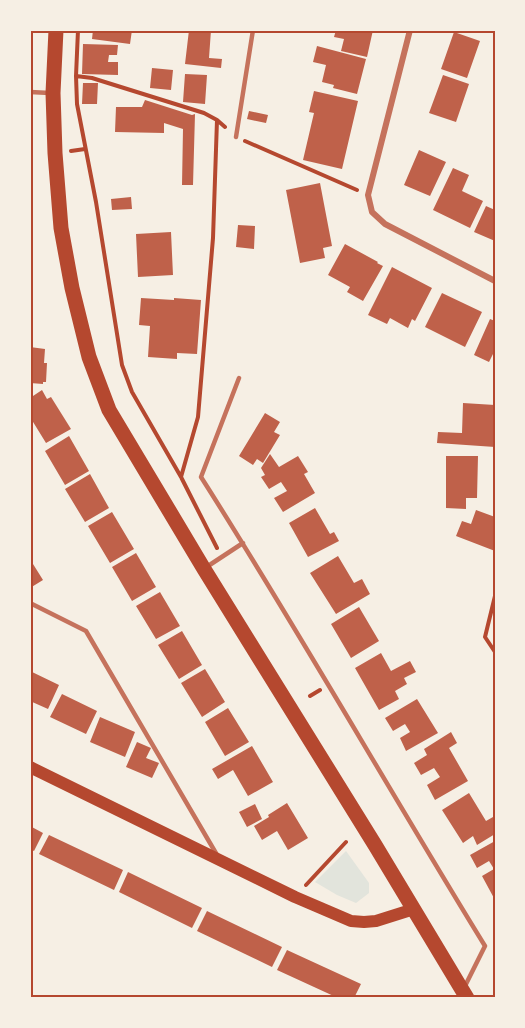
<svg xmlns="http://www.w3.org/2000/svg" width="525" height="1028" font-family="'Asap Condensed',sans-serif">
  <rect width="100%" height="100%" fill="#f6efe4"/>
  <path fill="#e2e4dc" d="M346 851 369 883V893L356 903 337 895 315 882Z"/>
  <path fill="#bf614a" d="M93 30H132L130 44 92 39Z
    M189 30H211L209 58 222 59 221 68 185 64Z
    M336 30H373L367 57 341 51 344 39 334 37Z
    M454 32 480 41 467 78 441 69Z
    M83 44 118 45 117 55H109L108 62H118V75L82 74Z
    M317 46 366 59 357 94 333 88 334 85 322 82 326 65 313 62Z
    M152 68 173 70 171 90 150 88Z
    M185 74 207 75 205 104 183 102Z
    M443 75 469 84 456 122 429 113Z
    M83 83H98L97 104H82Z
    M314 91 358 101 342 169 303 160 314 113 309 112Z
    M145 100 192 115 195 114 193 185H182L183 129 164 123V133L115 132 116 107H142Z
    M249 111 268 115 266 123 247 119Z
    M419 150 446 162 430 196 404 185Z
    M453 168 469 175 462 191 483 201 470 228 433 210Z
    M320 183 332 246 323 248 325 258 300 263 286 190Z
    M131 197 132 209 112 210 111 199Z
    M486 206 495 210V241L474 232Z
    M238 225 255 226 254 249 236 247Z
    M171 232 173 275 138 277 136 234Z
    M345 244 378 262 377 263 383 266 363 301 347 292 350 287 328 275Z
    M392 267 432 288 415 321 412 319 408 328 390 318 387 324 368 315Z
    M442 293 482 312 465 347 425 327Z
    M141 298 174 300V298L201 300 197 354 177 353V359L148 357 150 326 139 325Z
    M490 319 495 321V355L493 354 489 362 474 355Z
    M30 347 45 349 44 363H47L46 382H43V384L30 383Z
    M42 390 47 399 51 397 71 429 46 443 30 417V398Z
    M463 403 495 405V447L437 443 438 432 462 433Z
    M265 413 280 422 274 432 280 435 263 463 257 459 253 465 239 456Z
    M69 436 89 471 65 485 45 451Z
    M270 454 279 467 298 456 308 472 304 474 315 493 283 512 274 498 287 491 281 482 269 489 261 477 265 475 261 468Z
    M446 456H478L477 498H466V509L446 508Z
    M90 474 109 508 85 522 65 489Z
    M315 508 330 534 334 532 339 541 308 557 289 523Z
    M476 510 495 517V551L456 536 462 521 471 524Z
    M112 512 134 549 110 563 88 526Z
    M136 553 156 587 132 601 112 567Z
    M338 556 354 583 362 579 370 594 336 614 310 573Z
    M33 564 43 580 30 588V566Z
    M160 592 180 626 156 639 136 606Z
    M359 607 379 641 351 658 331 624Z
    M182 631 202 665 179 679 158 645Z
    M381 653 391 671 410 661 416 672 404 678 407 684 395 691 399 699 379 710 355 668Z
    M205 669 225 702 202 717 181 683Z
    M30 671 59 685 48 709 30 701Z
    M62 694 97 711 86 734 50 717Z
    M417 699 438 733 406 751 400 738 410 732 405 724 393 731 385 718Z
    M228 708 249 742 225 756 205 722Z
    M100 717 135 732 125 757 90 742Z
    M451 732 457 743 449 748 468 781 435 800 427 785 440 777 434 768 421 775 414 763 427 755 424 749Z
    M137 742 151 748 146 758 159 763 152 778 126 767Z
    M252 746 273 782 248 796 233 770 218 779 212 769Z
    M469 793 486 821 493 817 495 820V834L477 845 473 836 463 843 442 810Z
    M287 803 308 838 288 850 277 831 262 840 254 826 269 817 268 815Z
    M255 804 262 819 247 827 239 812Z
    M30 826 43 833 34 851 30 849Z
    M49 835 123 870 114 890 39 854Z
    M495 841V900L482 876 494 869 489 861 477 868 470 855Z
    M128 872 202 908 192 928 119 892Z
    M207 911 282 947 272 967 197 931Z
    M287 950 361 984 354 998H338L277 970Z"/>
  <g fill="none" stroke-linecap="round" stroke-linejoin="round">
    <path stroke="#b5482f" stroke-width="4" d="M78 30 76 76 77 104 96 202 122 365 132 392 181 477 217 548
      M76 76 92 78 204 113 217 120 225 127
      M245 141 357 190
      M71 151 85 149
      M181 477 198 417 213 238 217 120
      M495 596 485 637 495 652
      M310 696 320 690
      M306 885 346 842"/>
    <path stroke="#c5725c" stroke-width="4.5" d="M30 92 50 93
      M236 137 253 30
      M239 378 201 477C299 631 389 790 485 946L464 988
      M205 568 243 543
      M30 603 86 631 217 855"/>
    <path stroke="#c5725c" stroke-width="6" d="M410 30 368 195 372 212 385 224 495 281"/>
    <path stroke="#b5482f" stroke-width="12" d="M30 767 295 897 351 921 364 922 376 921 414 909"/>
    <path stroke="#b5482f" stroke-width="15" d="M56 30 53 93 55 153 61 228 72 288 89 357 109 410 204 569 375 845 467 998"/>
  </g>
  <rect width="525" height="1028" fill="none" stroke="#f6efe4" stroke-width="63"/>
  <rect x="32" y="32" width="462" height="964" fill="none" stroke="#b5482f" stroke-width="2"/>
</svg>
